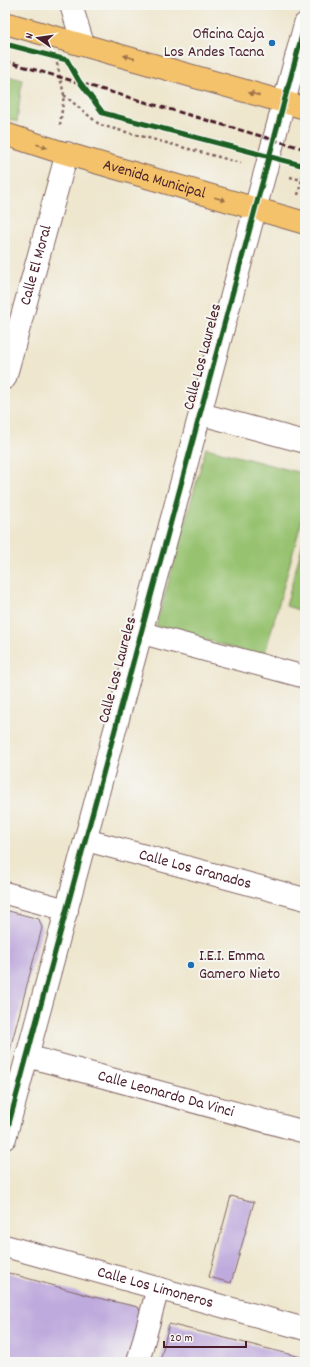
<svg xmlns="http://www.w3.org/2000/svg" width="310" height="1367" font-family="Dekko,sans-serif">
  <rect width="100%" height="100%" fill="#f6f6f2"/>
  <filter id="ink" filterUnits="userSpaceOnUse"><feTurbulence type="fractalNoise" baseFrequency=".025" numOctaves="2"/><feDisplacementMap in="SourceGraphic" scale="8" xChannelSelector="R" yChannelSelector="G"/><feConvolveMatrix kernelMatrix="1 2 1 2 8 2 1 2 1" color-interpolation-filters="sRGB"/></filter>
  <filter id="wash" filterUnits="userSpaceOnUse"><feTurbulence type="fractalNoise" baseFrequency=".012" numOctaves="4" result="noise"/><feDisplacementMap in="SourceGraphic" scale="16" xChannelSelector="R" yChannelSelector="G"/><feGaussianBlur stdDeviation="0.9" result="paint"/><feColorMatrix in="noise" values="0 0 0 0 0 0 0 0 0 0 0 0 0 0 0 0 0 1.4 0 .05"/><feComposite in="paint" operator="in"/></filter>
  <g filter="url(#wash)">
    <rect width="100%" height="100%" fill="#eee6cd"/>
    <path fill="#97c26f" stroke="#70704d" d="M5 75 22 80 17 122 5 117Z
      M206 448 305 474V509L264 657 156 626Z
      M305 535V612L286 606Z"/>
    <g id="blocks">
      <path fill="#bfaadd" d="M5 910 39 919 42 928 5 1068Z
        M231 1196 254 1202 231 1283 209 1277Z
        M5 1272 94 1297 138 1307 143 1318 131 1362H5Z
        M169 1324 305 1358V1362H160Z"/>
    </g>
  </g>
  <g filter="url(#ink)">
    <use href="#blocks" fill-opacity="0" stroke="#836564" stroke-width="1"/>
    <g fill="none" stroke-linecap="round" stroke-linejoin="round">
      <defs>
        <g id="minor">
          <path d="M71 5 83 44"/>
          <path id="s1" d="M5 378 67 153"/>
          <path d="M201 414 305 442"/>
          <path d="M142 633 305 677"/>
          <path id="s2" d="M86 840 305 899"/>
          <path d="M5 893 67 910"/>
          <path id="s3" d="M27 1056 305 1132"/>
          <path d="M5 1138 305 24"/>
          <path id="s4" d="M5 1246 305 1329"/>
          <path d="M138 1362 158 1288"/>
        </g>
        <g id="major">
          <path d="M5 23 305 108"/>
          <path id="s5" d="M5 134 54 150 305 223"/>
        </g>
      </defs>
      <use href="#minor" stroke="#836564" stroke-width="24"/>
      <use href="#major" stroke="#836564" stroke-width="24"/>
      <path stroke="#836564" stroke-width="2.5" stroke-dasharray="3 3" stroke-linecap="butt" d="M57 63 64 95 60 125
        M64 95 100 125 241 163
        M290 177 305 181
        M298 195 305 167"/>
      <use href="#minor" stroke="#fff" stroke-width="22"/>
      <use href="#major" stroke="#f3c26a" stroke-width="22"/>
      <path stroke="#4a1f2b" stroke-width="3" stroke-dasharray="6 3" stroke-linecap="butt" d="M5 61 305 149"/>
      <defs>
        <path id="cycleway" d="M5 44 67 60 79 81 103 113 305 166
          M5 1138 305 24"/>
      </defs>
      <use href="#cycleway" stroke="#f6f6f2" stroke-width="8"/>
      <use href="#cycleway" stroke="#1b5e20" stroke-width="5"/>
    </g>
    <defs><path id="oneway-solid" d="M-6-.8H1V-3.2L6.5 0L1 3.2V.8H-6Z"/></defs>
    <g fill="#9e704a">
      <use href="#oneway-solid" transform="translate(129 57) rotate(-164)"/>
      <use href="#oneway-solid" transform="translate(254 94) rotate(-164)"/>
      <use href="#oneway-solid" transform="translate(42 146) rotate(18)"/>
      <use href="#oneway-solid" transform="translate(220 199) rotate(16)"/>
    </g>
  </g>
  <g fill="#1f6fb2" stroke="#f6f6f2" stroke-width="1.5">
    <circle cx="272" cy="43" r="4"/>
    <circle cx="191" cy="965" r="4"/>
  </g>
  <g text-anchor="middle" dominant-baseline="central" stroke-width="4" stroke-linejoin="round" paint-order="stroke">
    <g font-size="16" fill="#4a1f2b" stroke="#f6f6f2" text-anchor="end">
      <text x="264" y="34">Oficina Caja<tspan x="264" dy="18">Los Andes Tacna</tspan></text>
      <text x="199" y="956" text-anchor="start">I.E.I. Emma<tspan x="199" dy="18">Gamero Nieto</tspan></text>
    </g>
    <g font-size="16" fill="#4a1f2b" stroke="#f6f6f2">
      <text stroke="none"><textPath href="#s5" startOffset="156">Avenida Municipal</textPath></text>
      <text stroke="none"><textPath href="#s1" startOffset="117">Calle El Moral</textPath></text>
      <text transform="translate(203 357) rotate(-75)">Calle Los Laureles</text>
      <text transform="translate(118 670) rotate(-75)">Calle Los Laureles</text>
      <text stroke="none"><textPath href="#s2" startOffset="113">Calle Los Granados</textPath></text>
      <text stroke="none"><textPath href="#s3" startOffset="144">Calle Leonardo Da Vinci</textPath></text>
      <text stroke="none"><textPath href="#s4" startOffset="156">Calle Los Limoneros</textPath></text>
    </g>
  </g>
  <rect width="310" height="1367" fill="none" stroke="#f6f6f2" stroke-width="20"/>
  <g transform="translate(38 38) rotate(283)" stroke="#f6f6f2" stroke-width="3" paint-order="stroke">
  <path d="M0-3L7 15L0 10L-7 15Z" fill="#4a1f2b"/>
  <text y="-6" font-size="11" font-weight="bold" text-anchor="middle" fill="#4a1f2b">N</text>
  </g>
  <path d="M164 1341v6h82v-6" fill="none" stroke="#4a1f2b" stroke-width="2"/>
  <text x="170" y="1341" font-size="12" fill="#4a1f2b" stroke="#f6f6f2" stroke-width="3" paint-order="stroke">20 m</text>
</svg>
